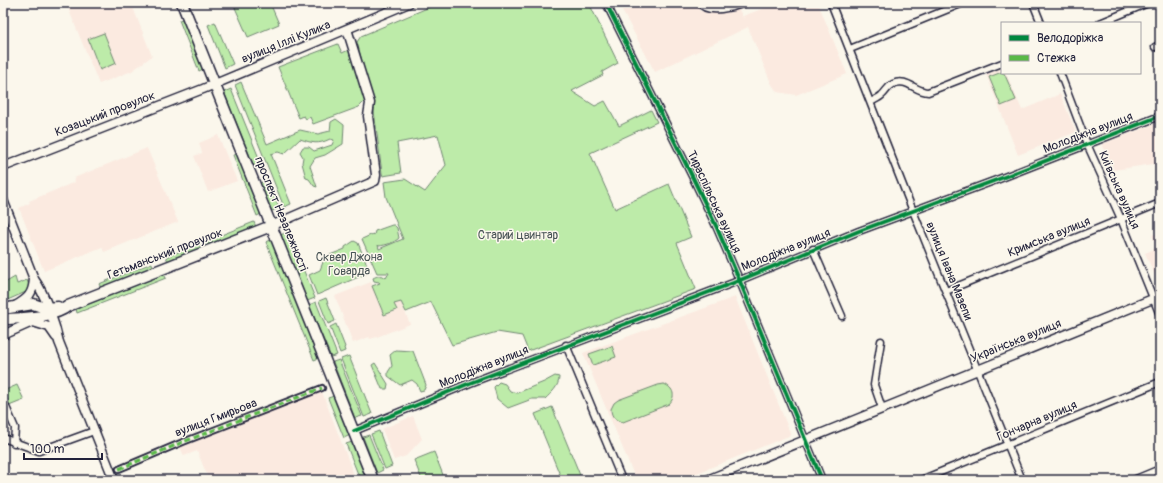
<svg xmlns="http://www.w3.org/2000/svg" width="1163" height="483" font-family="Pangolin,sans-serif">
  <rect width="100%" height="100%" fill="#fbf7ec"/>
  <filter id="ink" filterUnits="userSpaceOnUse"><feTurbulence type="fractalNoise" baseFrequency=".025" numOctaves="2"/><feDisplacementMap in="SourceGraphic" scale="8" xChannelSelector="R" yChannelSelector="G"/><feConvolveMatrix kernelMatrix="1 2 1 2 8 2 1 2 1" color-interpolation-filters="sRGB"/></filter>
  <g filter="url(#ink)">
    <path fill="#fbeae0" d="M66 3H118L119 4 132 5 152 56 132 71 99 84Z
      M618 3H697L700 11 718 12 738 8 744 19 743 16 778 3H818L847 74 796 95 777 92 771 83 748 27 655 72Z
      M1002 68V73H1006L1022 110 1060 94 1076 132 1018 155 986 74Z
      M1160 122V163L1114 170 1102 144Z
      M218 135 237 181 208 192 194 156 202 153 199 143Z
      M147 148 178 222 104 252 102 247 44 271 19 208 30 203 29 201 75 182 74 178Z
      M1160 232V287L1145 253 1157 248 1152 235Z
      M371 282 384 315 397 310 394 304 401 302 410 324 377 337 370 339 369 337 353 343 335 296Z
      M735 297 791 435 680 480H636L583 353Z
      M322 392 356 480H209L197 451 184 456 180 447Z
      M413 416 422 439 406 456 394 460 382 429Z"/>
    <path fill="#bdeba9" stroke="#708672" d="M233 3H270L279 24 248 37Z
      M439 3H589L618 63 602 72 603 75 572 91 573 92 595 106 605 101 619 126 651 110 657 122 590 153 615 209 669 184 691 237 677 243 696 289 528 351 522 336 497 332 452 345 431 302 406 312 401 302 394 304 397 310 384 315 372 286 380 283 379 282 374 281 373 278C377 276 382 274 386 278L389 273H377L362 239 373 234 374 235 375 231 392 225H394L397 228 399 238C394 243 386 245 379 246L378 245 379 249 403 239 386 197 384 182 405 179 425 192 446 165 438 135 397 143 401 173 383 176 382 173 373 103 357 42 361 36Z
      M183 19 203 69 199 71 179 20Z
      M215 22 233 64 225 68 208 25Z
      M104 33 116 63 100 70 88 39Z
      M338 44 342 53 351 49 366 100 359 107 313 124 310 117 306 119 304 116 299 118 278 67Z
      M1002 72V73H1004L1016 100 1001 106 989 77Z
      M241 82 267 144 300 130 318 134 330 131 331 122 336 119 344 125 343 144 325 155 315 158 310 166 317 187 314 186 309 179 306 178 302 163 303 157 300 152 303 147H309L314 151 332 145 334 140 330 139C318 145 312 143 300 139L284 154 278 152 271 154 291 204 284 207 235 85Z
      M231 89 261 163 254 166 224 92Z
      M237 154 261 214 257 216 233 155Z
      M268 180 279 208 272 211 260 183Z
      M254 222 256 227 168 261 166 257Z
      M288 232 315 298 307 301 280 235Z
      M271 240 319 358 314 360 266 242Z
      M354 241 358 243 370 272 317 295 309 275 320 270 325 257 345 249V247Z
      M152 263 153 267 101 288 99 284Z
      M164 274 166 278 77 313 76 309Z
      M15 277 17 284 27 280 30 288 28 291 3 302V284Z
      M326 298 335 321 328 324 319 301Z
      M316 302 337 355 331 357 309 305Z
      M336 324 345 347 344 348 345 351 340 353 330 327Z
      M612 346 616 357 593 365 589 354Z
      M396 350 413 351 426 385 424 390 420 391 417 384 412 380 400 385 388 376V372L392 366 390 355Z
      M349 356 372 414 364 417 341 359Z
      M339 360 362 416 355 418 333 362Z
      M375 363 388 384 387 389H382L372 365Z
      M555 376 559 377C559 387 551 393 545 399H532L508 408 497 399 494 387 499 382 505 384 510 391 517 393 544 382Z
      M664 384C674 388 676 397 669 404L623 422C616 421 611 417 611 409L614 403 618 400 658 385Z
      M17 385 24 400 9 406 3 391Z
      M334 396 350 435 344 438 328 398Z
      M552 407 582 480H562L535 414Z
      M379 431 392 466 385 469 371 434Z
      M369 435 383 470 377 473 363 437Z
      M352 442 366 476 360 479 346 444Z
      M434 452 445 480H422L414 460Z"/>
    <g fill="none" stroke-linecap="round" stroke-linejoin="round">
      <defs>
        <path id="pedestrian" d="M119 469 183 442 322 388"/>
        <path id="minor" d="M606 3 693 178 717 228 741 284 822 480
          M700 3C707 15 735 7 745 3
          M831 3 909 201 1022 480
          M1033 3 1041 23
          M1100 23 1148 3
          M1155 47 1160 45
          M850 49 963 3
          M1060 73 1087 144 1121 219 1160 315
          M871 102C874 100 879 98 882 95 886 92 887 87 893 84 907 77 915 92 928 92L1002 63
          M813 249 842 316
          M946 291 1160 203
          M881 341 874 385 882 408
          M566 345 622 480
          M3 400 15 428 14 443
          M354 431 470 383 733 283 859 231 999 179 1160 116
          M3 438 39 451 94 431
          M921 480 1160 382"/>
        <path id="tertiary" d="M3 167 203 89 409 3
          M3 200 34 279C45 294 55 324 59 342L114 480
          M271 226 375 181 376 175 368 116 370 103 347 29
          M15 306C28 299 33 294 34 279
          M33 322 49 327 56 337
          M3 335 41 318
          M707 480 1160 296
          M1136 480 1160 470"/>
        <path id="primary" d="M182 3 373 480
          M3 309 33 304 45 308 58 307
          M9 319C26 318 55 317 68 306L271 226"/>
      </defs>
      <use href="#pedestrian" stroke="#22223b" stroke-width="8"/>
      <use href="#minor" stroke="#22223b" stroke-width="9"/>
      <use href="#tertiary" stroke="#22223b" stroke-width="11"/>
      <use href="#primary" stroke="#22223b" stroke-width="13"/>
      <use href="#pedestrian" stroke="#fbf7ec" stroke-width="4.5"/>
      <use href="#minor" stroke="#fbf7ec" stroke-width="6"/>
      <use href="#tertiary" stroke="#fbf7ec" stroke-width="8"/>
      <use href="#primary" stroke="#fbf7ec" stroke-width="10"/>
      <path stroke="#58b947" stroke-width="3" stroke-dasharray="6 3" stroke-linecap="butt" d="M119 469 183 442 322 388"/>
      <defs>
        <path id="cycleway" d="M606 3 693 178 717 228 741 284 822 480
          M354 431 470 383 733 283 859 231 999 179 1160 116"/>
      </defs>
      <use href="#cycleway" stroke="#fbf7ec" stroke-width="6"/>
      <use href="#cycleway" stroke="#00873e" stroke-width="4"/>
    </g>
  </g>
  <g text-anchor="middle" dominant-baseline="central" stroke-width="3" stroke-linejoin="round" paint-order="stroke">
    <g font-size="12" fill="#22223b" stroke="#fbf7ec">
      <text transform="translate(286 42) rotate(-22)">вулиця Іллі Кулика</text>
      <text transform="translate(105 114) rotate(-21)">Козацький провулок</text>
      <text transform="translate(1088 133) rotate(-21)">Молодіжна вулиця</text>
      <text transform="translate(1119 190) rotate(66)">Київська вулиця</text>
      <text transform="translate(714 202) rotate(65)">Тираспільська вулиця</text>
      <text transform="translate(281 214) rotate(68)">проспект Незалежності</text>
      <text transform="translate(1049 237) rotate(-22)">Кримська вулиця</text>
      <text transform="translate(786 250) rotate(-22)">Молодіжна вулиця</text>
      <text transform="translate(165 254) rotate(-21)">Гетьманський провулок</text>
      <text transform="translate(949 271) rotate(68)">вулиця Івана Мазепи</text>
      <text transform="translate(1016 341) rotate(-22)">Українська вулиця</text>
      <text transform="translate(484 367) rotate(-22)">Молодіжна вулиця</text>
      <text transform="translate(216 418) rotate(-21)">вулиця Гмирьова</text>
      <text transform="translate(1037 421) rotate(-23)">Гончарна вулиця</text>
    </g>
    <g font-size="12" fill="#495456" stroke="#fbf7ec">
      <text x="518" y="235">Старий цвинтар</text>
      <text x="349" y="257">Сквер Джона<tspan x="349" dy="14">Говарда</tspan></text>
    </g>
  </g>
  <rect width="1163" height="483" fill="none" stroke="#fbf7ec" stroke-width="16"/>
  <rect x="8" y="8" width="1147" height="467" fill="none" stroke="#22223b" stroke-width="1.5" filter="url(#ink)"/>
  <rect x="1001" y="22" width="140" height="52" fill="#fbf7ec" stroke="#a4a2a5"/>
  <rect x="1009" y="35" width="20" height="6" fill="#00873e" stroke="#a4a2a5"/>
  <text x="1037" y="42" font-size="12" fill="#22223b">Велодоріжка</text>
  <rect x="1009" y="55" width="20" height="6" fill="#58b947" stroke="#a4a2a5"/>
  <text x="1037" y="62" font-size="12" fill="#22223b">Стежка</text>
  <path d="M24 453v6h78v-6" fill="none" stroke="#22223b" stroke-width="2"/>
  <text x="30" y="453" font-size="12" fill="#22223b" stroke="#fbf7ec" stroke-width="3" paint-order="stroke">100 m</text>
</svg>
